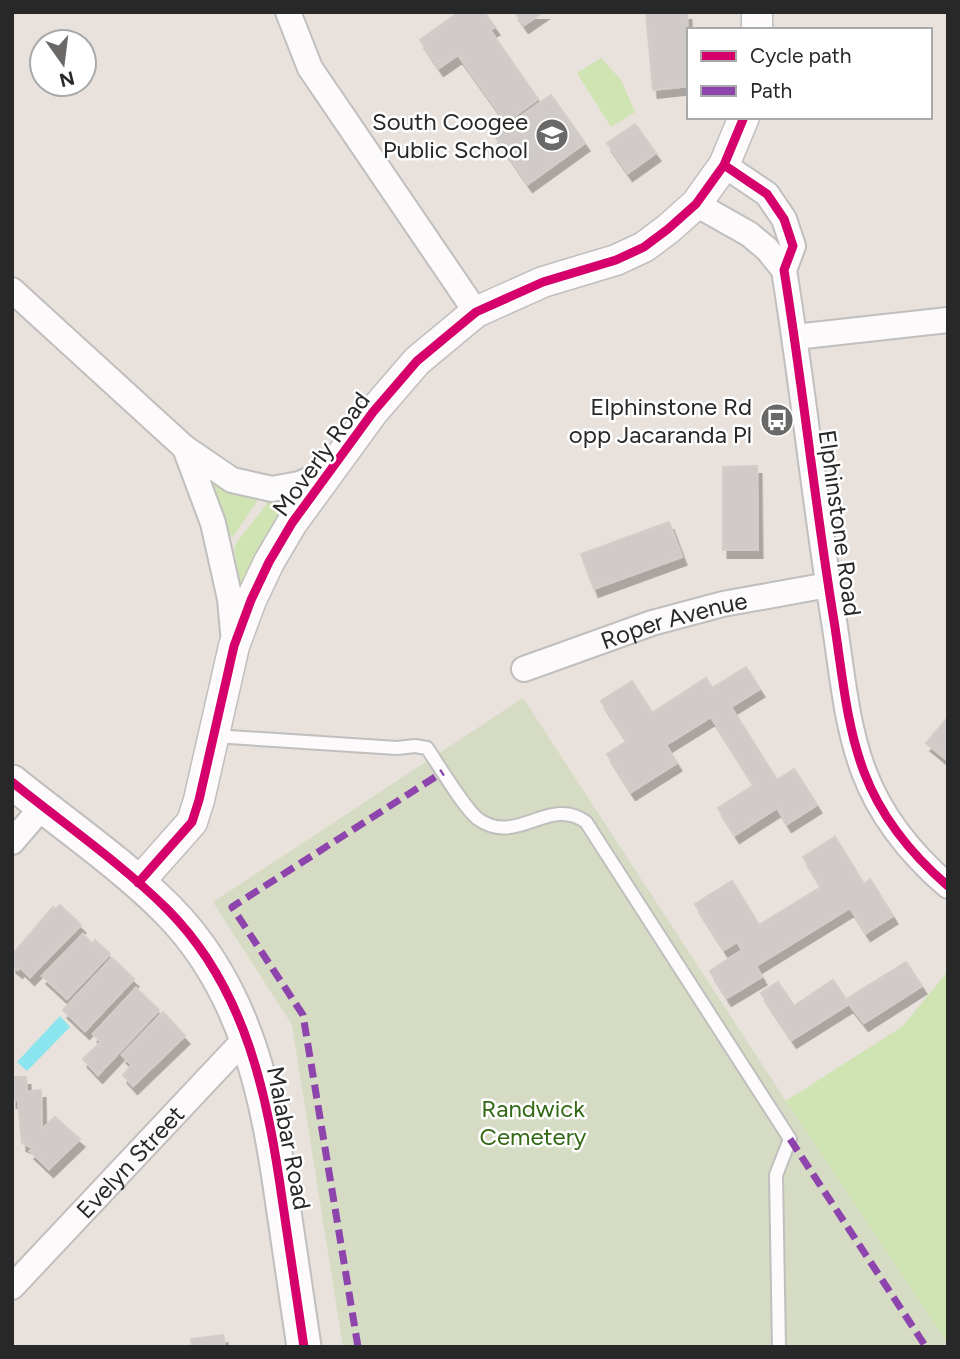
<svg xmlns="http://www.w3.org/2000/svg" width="960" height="1359" font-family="Figtree,sans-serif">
  <defs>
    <filter id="shadow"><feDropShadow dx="4.5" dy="8" stdDeviation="0" flood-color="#0004"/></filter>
  </defs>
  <rect width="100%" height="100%" fill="#e8e1dc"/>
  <path fill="#cfe4b2" d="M601 58 621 80 635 112 611 127 577 73Z
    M202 469 258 500 232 538Z
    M296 499 242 598 234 548 237 542 269 501Z
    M948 971V1344L786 1101 903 1026Z"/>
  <path fill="#d6dcc3" d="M523 698 786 1101 948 1344V1347H343L292 1025 213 902Z"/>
  <path fill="#8be5ee" d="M60 1016 70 1027 27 1071 17 1062Z"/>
  <path fill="#d0cbc8" stroke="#d2cdc9" stroke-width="2" filter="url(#shadow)" d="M459 12H484L495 27 490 30 538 99 506 122 458 55 439 68 420 40Z
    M515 12H543L524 25Z
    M646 12H687L689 86 653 90Z
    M551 95 585 143 528 184 494 135Z
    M635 124 656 153 628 173 607 143Z
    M757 466 758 550H723V467Z
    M669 522 682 557 594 589 581 554Z
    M746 667 760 689 731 707 777 780 794 769 817 805 787 824 777 808 735 835 718 808 754 785 711 717 666 745 677 763 631 792 607 754 627 741 601 701 632 681 652 713 706 678 712 688Z
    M948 717V761L926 743Z
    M835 837 864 884 870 879 893 916 866 933 850 908 756 966 762 977 727 998 710 971 742 950 737 942 724 950 695 904 732 881 759 925 821 887 803 857Z
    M60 905 81 925 30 977 20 967 18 970 12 965V955L53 907 56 909Z
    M83 934 92 944 95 940 110 954 67 999 42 976Z
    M112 958 134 979 85 1031 63 1010Z
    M906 962 922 986 864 1023 849 1004 848 998Z
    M833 980 849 1004 792 1040 761 993 778 982 794 1006Z
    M136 988 159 1010 98 1075 83 1059 101 1042 93 1034Z
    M163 1012 185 1036 133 1086 123 1075 132 1065 122 1055Z
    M12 1077H26L27 1092 41 1090 42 1129 55 1117 80 1139 49 1169 30 1151 33 1148 22 1143 18 1100H12Z
    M223 1335 225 1347H192L191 1339Z"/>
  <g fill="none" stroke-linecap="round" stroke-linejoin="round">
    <defs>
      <path id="service" d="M214 736 397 748 415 746 427 748C438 764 464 808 478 819 517 847 549 795 586 822L790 1139 776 1175 779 1347"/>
      <g id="minor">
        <path d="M288 12 310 68 476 312"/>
        <path d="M724 165 767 194 784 219 793 246 784 270C803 387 815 505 834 621 842 671 846 725 864 772 881 817 912 855 948 886"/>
        <path d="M696 204 749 234 767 249 784 270"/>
        <path d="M12 290 185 448 232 480 272 489 299 484 330 471"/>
        <path d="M795 337 948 320"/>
        <path d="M185 448 213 523 230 599 234 643"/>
        <path id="s1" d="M524 669 652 623 723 604 828 585"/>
        <path d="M12 842 43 806"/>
        <path id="s2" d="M12 1287 247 1037"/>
      </g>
      <path id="tertiary" d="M757 12V30
        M138 883 192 822 199 800 234 646 251 600 269 562 292 523 373 412 417 361 476 312 543 282 616 260 644 247 668 229 696 204 724 165 744 117"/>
      <path id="secondary" d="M12 782C64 824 121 863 168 910 247 990 268 1098 283 1205 290 1252 297 1300 304 1347"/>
    </defs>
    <use href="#service" stroke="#c0bfbe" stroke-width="16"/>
    <use href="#minor" stroke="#c0bfbe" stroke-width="28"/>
    <use href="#tertiary" stroke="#c0bfbe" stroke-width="33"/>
    <use href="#secondary" stroke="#c0bfbe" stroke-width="37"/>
    <use href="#service" stroke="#fcfafa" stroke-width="12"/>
    <use href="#minor" stroke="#fcfafa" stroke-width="24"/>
    <use href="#tertiary" stroke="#fcfafa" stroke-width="30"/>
    <use href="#secondary" stroke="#fcfafa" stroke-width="33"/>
    <path stroke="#8e44ad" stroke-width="7" stroke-dasharray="14 7" stroke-linecap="butt" d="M790 1139 926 1347
      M358 1347 303 1015 232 907 443 772"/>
    <defs>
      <path id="cycleway" d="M724 165 767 194 784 219 793 246 784 270C803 387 815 505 834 621 842 671 846 725 864 772 881 817 912 855 948 886
        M12 782C64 824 121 863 168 910 247 990 268 1098 283 1205 290 1252 297 1300 304 1347
        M138 883 192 822 199 800 234 646 251 600 269 562 292 523 373 412 417 361 476 312 543 282 616 260 644 247 668 229 696 204 724 165 744 117"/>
    </defs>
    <use href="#cycleway" stroke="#fff" stroke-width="13"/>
    <use href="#cycleway" stroke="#d6006c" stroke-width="9"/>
  </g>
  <defs>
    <symbol id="school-disc" viewBox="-11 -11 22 22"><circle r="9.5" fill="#6b6967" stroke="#fff"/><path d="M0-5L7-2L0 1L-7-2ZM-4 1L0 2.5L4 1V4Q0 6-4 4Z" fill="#fff"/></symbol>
    <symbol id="bus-disc" viewBox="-11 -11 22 22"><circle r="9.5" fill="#6b6967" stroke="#fff"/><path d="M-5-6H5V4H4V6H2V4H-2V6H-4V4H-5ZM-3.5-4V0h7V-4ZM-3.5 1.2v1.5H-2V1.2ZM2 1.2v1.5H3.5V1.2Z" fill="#fff"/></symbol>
  </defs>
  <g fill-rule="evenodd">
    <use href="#school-disc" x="533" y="116" width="38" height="38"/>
    <use href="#bus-disc" x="758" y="401" width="38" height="38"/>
  </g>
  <g text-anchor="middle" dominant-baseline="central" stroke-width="5" stroke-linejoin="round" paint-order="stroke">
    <g font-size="24" fill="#282828" stroke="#fff" text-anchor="end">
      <text x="528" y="121">South Coogee<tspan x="528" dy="28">Public School</tspan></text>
      <text x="752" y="406">Elphinstone Rd<tspan x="752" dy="28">opp Jacaranda Pl</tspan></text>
    </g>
    <g font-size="24" fill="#282828" stroke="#fff">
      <text transform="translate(321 454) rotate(-54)">Moverly Road</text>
      <text transform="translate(840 523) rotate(82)">Elphinstone Road</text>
      <text stroke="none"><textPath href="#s1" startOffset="158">Roper Avenue</textPath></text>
      <text transform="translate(289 1138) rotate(79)">Malabar Road</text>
      <text stroke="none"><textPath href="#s2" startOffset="172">Evelyn Street</textPath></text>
    </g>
    <g font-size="24" fill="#336814" stroke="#fff">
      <text x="533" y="1108">Randwick<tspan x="533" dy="28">Cemetery</tspan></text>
    </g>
  </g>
  <rect width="960" height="1359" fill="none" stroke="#282828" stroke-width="28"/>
  <rect x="687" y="28" width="245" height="91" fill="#ffffff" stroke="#a9a9a9" stroke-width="2"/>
  <rect x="701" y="51" width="35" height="10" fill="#d6006c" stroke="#a9a9a9" stroke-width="2"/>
  <text x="750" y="63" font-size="21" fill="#282828">Cycle path</text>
  <rect x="701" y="86" width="35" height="10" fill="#8e44ad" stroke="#a9a9a9" stroke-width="2"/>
  <text x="750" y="98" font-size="21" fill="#282828">Path</text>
  <g transform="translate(63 63) rotate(166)"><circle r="33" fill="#ffffff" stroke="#a9a9a9" stroke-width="2"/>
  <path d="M0-5L12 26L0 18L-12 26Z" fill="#6b6967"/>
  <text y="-10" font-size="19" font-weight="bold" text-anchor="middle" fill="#282828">N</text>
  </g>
</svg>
